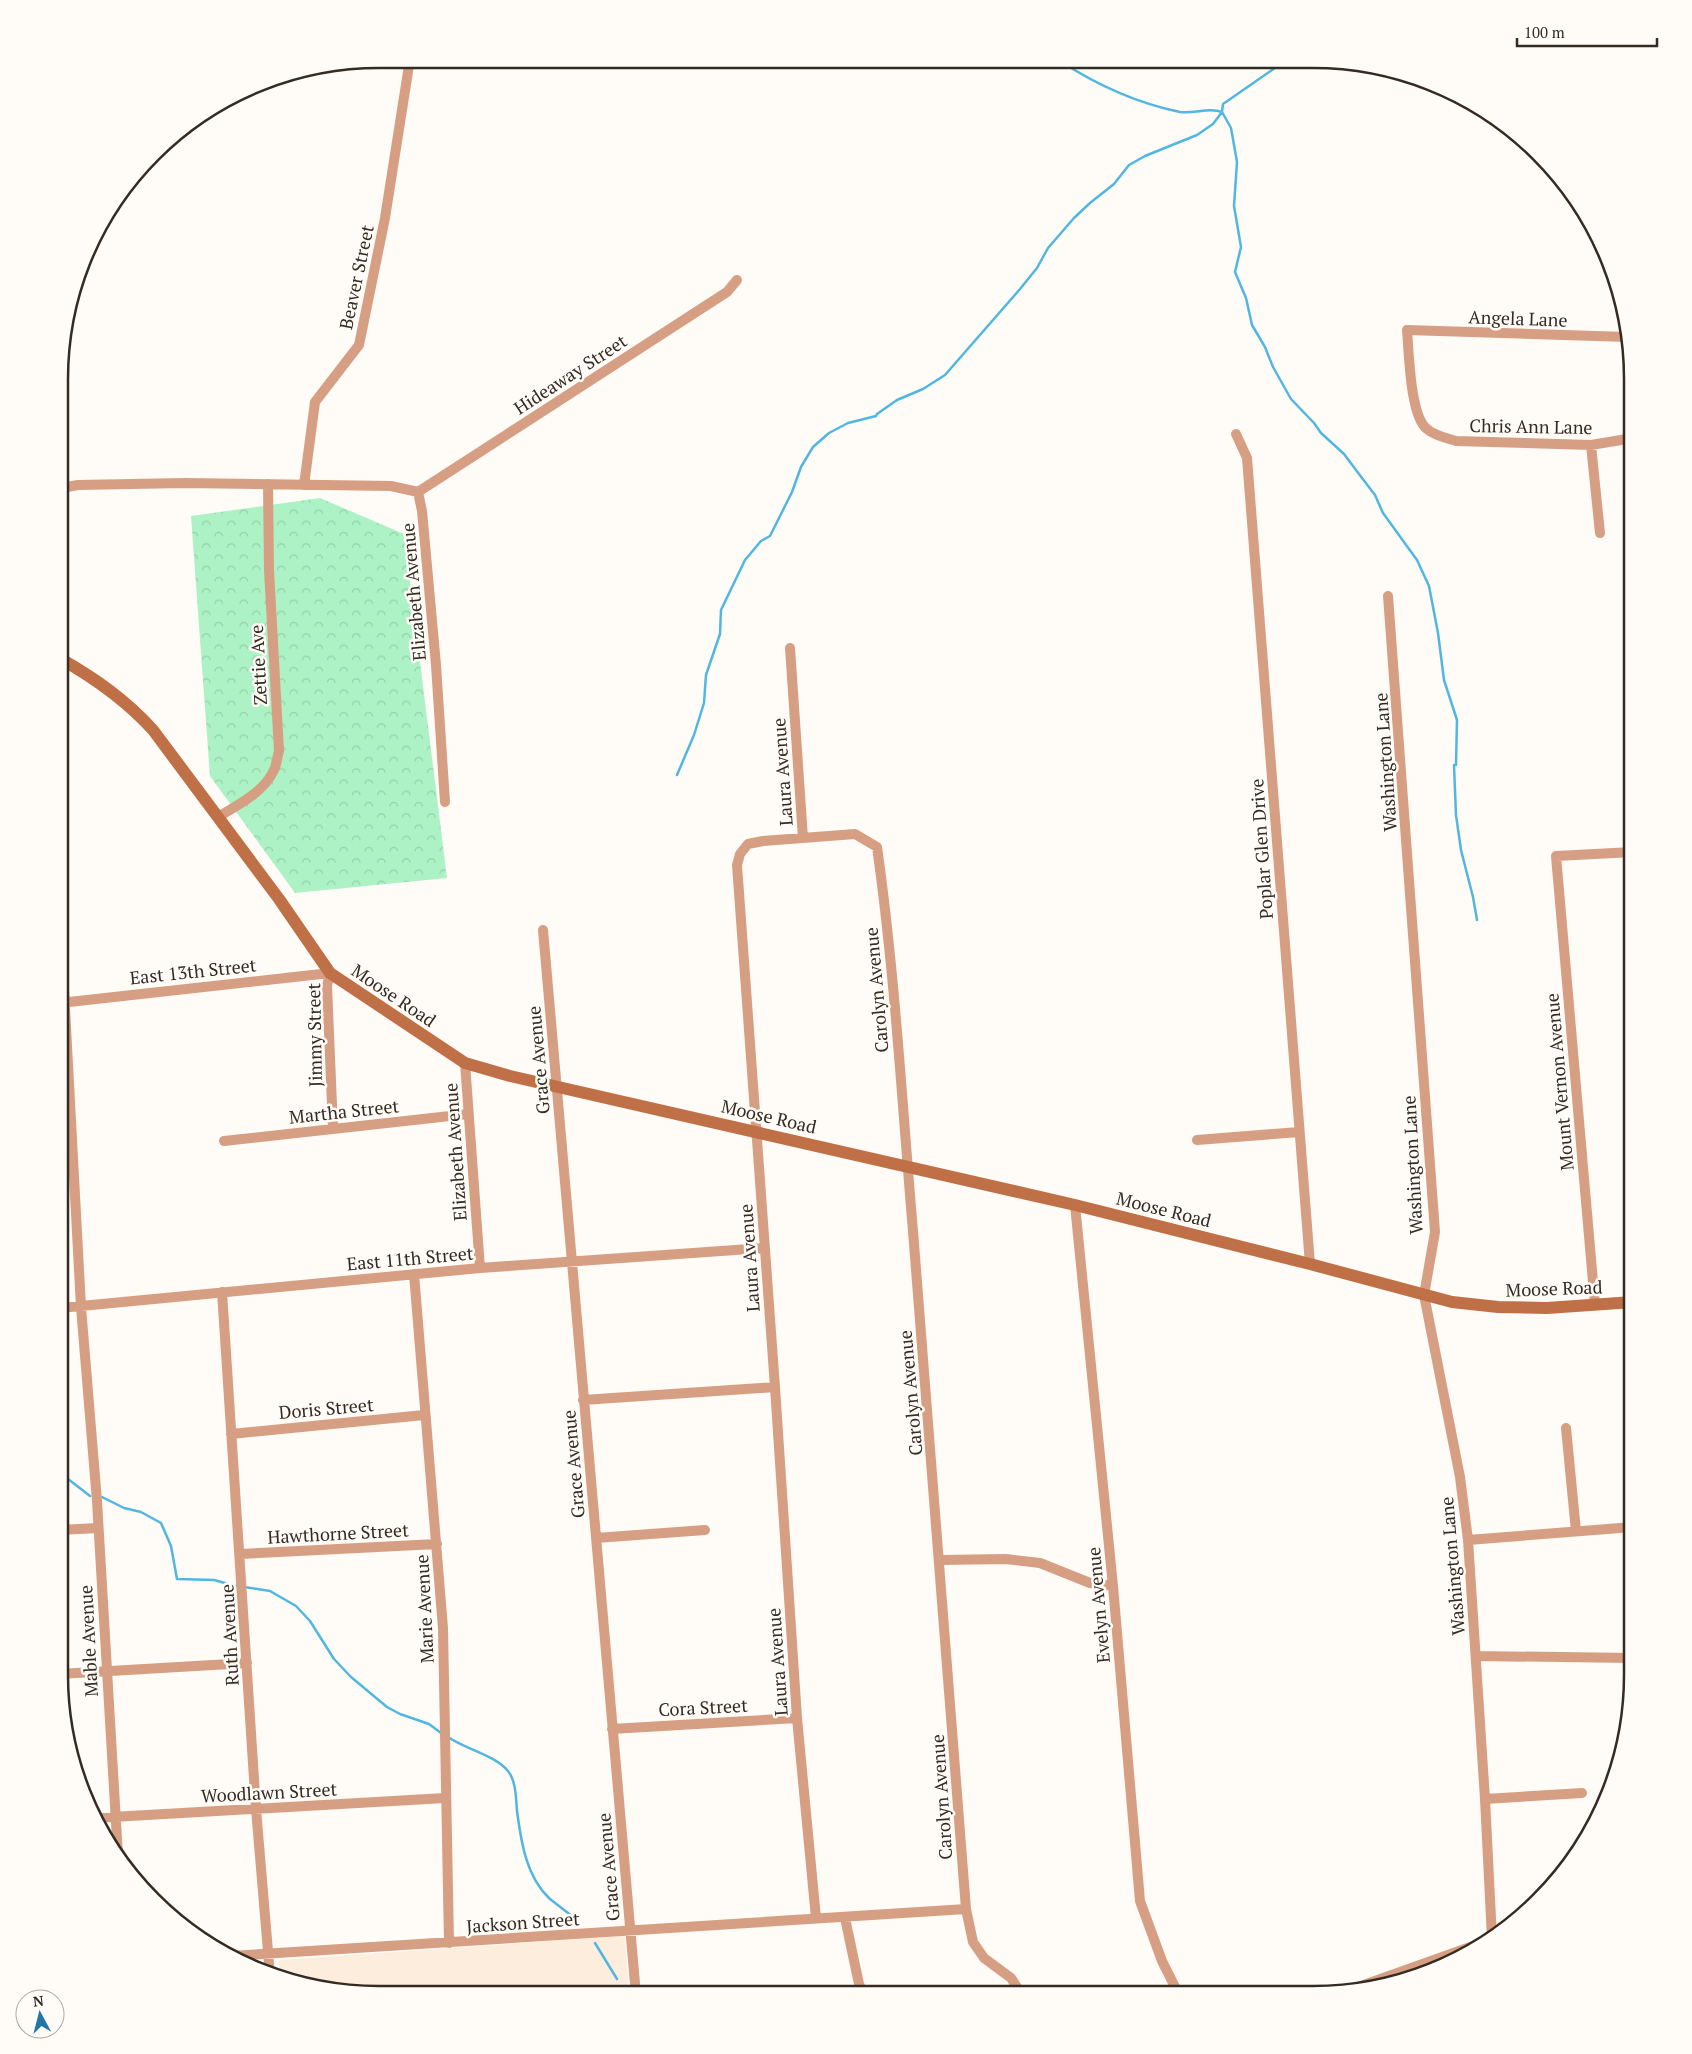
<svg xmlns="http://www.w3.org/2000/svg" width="1692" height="2054" font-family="'PT Serif',serif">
  <defs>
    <pattern id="forest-crowns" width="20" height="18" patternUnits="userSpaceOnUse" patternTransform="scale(1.25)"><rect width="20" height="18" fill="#acf2c5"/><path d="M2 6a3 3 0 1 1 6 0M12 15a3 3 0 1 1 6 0" fill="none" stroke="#95d0a9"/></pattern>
  </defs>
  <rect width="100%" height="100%" fill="#fffbf6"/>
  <path fill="#fdeddc" d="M625 1936 629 1995H358L280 1979 279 1960Z"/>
  <path fill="url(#forest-crowns)" d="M320 498 404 534 447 878 295 893 210 776 191 516Z"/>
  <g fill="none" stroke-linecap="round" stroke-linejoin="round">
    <path stroke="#51b7e0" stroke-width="2.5" d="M1060 61C1097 85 1136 103 1180 112 1195 114 1209 107 1222 112L1231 128 1237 162 1234 206 1241 247 1235 272 1246 298 1252 325 1265 347 1273 367 1291 399 1314 423 1321 433 1344 454 1362 478 1375 495 1383 513 1417 560 1429 586 1438 633 1444 680 1457 720 1456 765H1454L1456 815 1461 850 1473 897 1477 920
      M677 775 694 735 704 703 706 675 720 634 721 610 745 560 761 541 770 536 792 492 801 467 813 447 829 433 848 423 876 416 877 414 897 400 923 389 945 375 1020 289 1037 268 1048 248 1074 218 1090 203 1114 184 1129 165 1145 156 1197 135 1213 124 1222 112 1223 104 1285 61
      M59 1472 90 1496
      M102 1497 124 1508 141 1512 161 1523 171 1546 177 1579 214 1580 239 1587
      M244 1587 270 1591 296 1606 310 1621 334 1659 351 1677 387 1707 400 1714 429 1724 441 1733
      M448 1737C465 1749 495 1755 508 1771 516 1781 516 1798 517 1811 521 1841 526 1877 550 1899 559 1906 568 1913 577 1920
      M595 1943 617 1979"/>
    <path stroke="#d69f83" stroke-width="10" d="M1628 337 1407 330C1409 352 1410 416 1427 429 1435 436 1447 438 1456 441L1591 445 1633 438
      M1236 434 1247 458 1310 1264
      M1591 445 1600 533
      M304 485 315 402 359 345 385 218 410 59
      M61 488 78 485 185 483 391 486 418 492
      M418 492 727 292 737 280
      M418 492 422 511 436 665 445 802
      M1388 596 1435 1232 1424 1295 1460 1477 1468 1540 1485 1799 1492 1938
      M790 648 803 838
      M218 817C238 805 264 792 274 770 277 764 277 757 279 751L269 570 268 484
      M60 915 81 1307 97 1501 118 1856
      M543 930 636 1995
      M60 1003 330 973 327 986 333 1128
      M465 1063 480 1268
      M1197 1140 1299 1132
      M224 1141 468 1114
      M1075 1205 1113 1586 1140 1901 1162 1961 1179 1995
      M414 1274 443 1628 449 1943
      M222 1292 256 1809 270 1975
      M1595 1305 1556 856 1633 852
      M60 1308 480 1268 764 1248
      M583 1400 775 1387
      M1566 1428 1576 1531
      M231 1434 424 1415
      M59 1530 98 1528
      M596 1538 705 1530
      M1468 1540 1633 1527
      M240 1554 437 1544
      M940 1560 1006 1559 1040 1563 1090 1583 1113 1586
      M1476 1656 1633 1658
      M59 1674 247 1663
      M612 1729 797 1718
      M1485 1799 1582 1793
      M95 1818 445 1798
      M816 1918 797 1718 775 1387 737 865 740 854 748 844 763 841 855 834 877 847C895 974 902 1103 913 1231 931 1457 949 1683 966 1909L973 1942 984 1958 1011 1978 1022 1995
      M845 1918 859 1984 864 1995
      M231 1956 966 1909
      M1349 1992 1358 1987 1490 1940"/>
    <path stroke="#c07046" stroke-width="12" d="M61 659C96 679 126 700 153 730L279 899 330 973 465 1063 510 1076 1075 1205 1310 1264 1452 1302 1498 1307 1547 1308 1633 1302"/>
  </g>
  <g text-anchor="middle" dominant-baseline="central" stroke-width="5" stroke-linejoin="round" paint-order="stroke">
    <g font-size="18" fill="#342c23" stroke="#fffbf6">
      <text transform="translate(356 277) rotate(-78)">Beaver Street</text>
      <text transform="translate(1518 318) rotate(2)">Angela Lane</text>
      <text transform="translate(570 374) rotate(-33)">Hideaway Street</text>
      <text transform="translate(1531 426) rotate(1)">Chris Ann Lane</text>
      <text transform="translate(413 592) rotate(-95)">Elizabeth Avenue</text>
      <text transform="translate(258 665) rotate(-93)">Zettie Ave</text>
      <text transform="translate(1385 762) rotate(-94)">Washington Lane</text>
      <text transform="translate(782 772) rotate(-94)">Laura Avenue</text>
      <text transform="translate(1261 849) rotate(-94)">Poplar Glen Drive</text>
      <text transform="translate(193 971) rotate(-6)">East 13th Street</text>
      <text transform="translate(876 990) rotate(-95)">Carolyn Avenue</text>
      <text transform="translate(394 995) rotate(34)">Moose Road</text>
      <text transform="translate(314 1035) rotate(-91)">Jimmy Street</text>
      <text transform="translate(538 1060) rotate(-95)">Grace Avenue</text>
      <text transform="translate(1559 1082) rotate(-95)">Mount Vernon Avenue</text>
      <text transform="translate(344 1111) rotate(-6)">Martha Street</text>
      <text transform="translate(769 1116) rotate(13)">Moose Road</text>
      <text transform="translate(455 1152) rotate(-94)">Elizabeth Avenue</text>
      <text transform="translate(1412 1165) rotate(-93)">Washington Lane</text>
      <text transform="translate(1164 1209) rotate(14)">Moose Road</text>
      <text transform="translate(410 1258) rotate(-5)">East 11th Street</text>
      <text transform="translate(749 1258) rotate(-94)">Laura Avenue</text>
      <text transform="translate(1554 1288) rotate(-2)">Moose Road</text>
      <text transform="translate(910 1393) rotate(-95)">Carolyn Avenue</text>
      <text transform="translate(326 1408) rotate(-5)">Doris Street</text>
      <text transform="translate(573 1464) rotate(-95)">Grace Avenue</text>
      <text transform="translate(338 1533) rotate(-3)">Hawthorne Street</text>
      <text transform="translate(1452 1566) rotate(-95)">Washington Lane</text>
      <text transform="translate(1098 1605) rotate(-95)">Evelyn Avenue</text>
      <text transform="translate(424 1609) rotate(-93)">Marie Avenue</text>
      <text transform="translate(229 1635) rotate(-93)">Ruth Avenue</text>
      <text transform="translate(88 1641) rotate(-93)">Mable Avenue</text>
      <text transform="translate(777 1662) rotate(-94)">Laura Avenue</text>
      <text transform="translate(703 1707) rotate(-3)">Cora Street</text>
      <text transform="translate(269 1792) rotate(-3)">Woodlawn Street</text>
      <text transform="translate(941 1797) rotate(-94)">Carolyn Avenue</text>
      <text transform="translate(608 1867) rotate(-95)">Grace Avenue</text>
      <text transform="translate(523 1922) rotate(-4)">Jackson Street</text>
    </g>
  </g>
  <path d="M0 0H1692V2054H0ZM379 68H1313A311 311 0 0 1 1624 379V1675A311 311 0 0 1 1313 1986H379A311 311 0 0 1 68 1675V379A311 311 0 0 1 379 68Z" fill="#fffbf6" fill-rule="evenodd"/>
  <path fill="none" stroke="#342c23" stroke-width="2.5" d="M379 68H1313A311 311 0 0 1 1624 379V1675A311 311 0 0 1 1313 1986H379A311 311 0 0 1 68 1675V379A311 311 0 0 1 379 68Z"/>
  <g transform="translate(40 2014) rotate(353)"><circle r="24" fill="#fffbf6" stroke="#aea8a2"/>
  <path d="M0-4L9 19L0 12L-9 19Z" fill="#2276a6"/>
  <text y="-8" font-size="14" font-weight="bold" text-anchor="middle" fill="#342c23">N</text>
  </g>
  <path d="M1517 38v8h140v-8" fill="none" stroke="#342c23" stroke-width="2.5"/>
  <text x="1524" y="38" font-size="15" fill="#342c23" stroke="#fffbf6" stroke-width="4" paint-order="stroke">100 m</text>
</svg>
